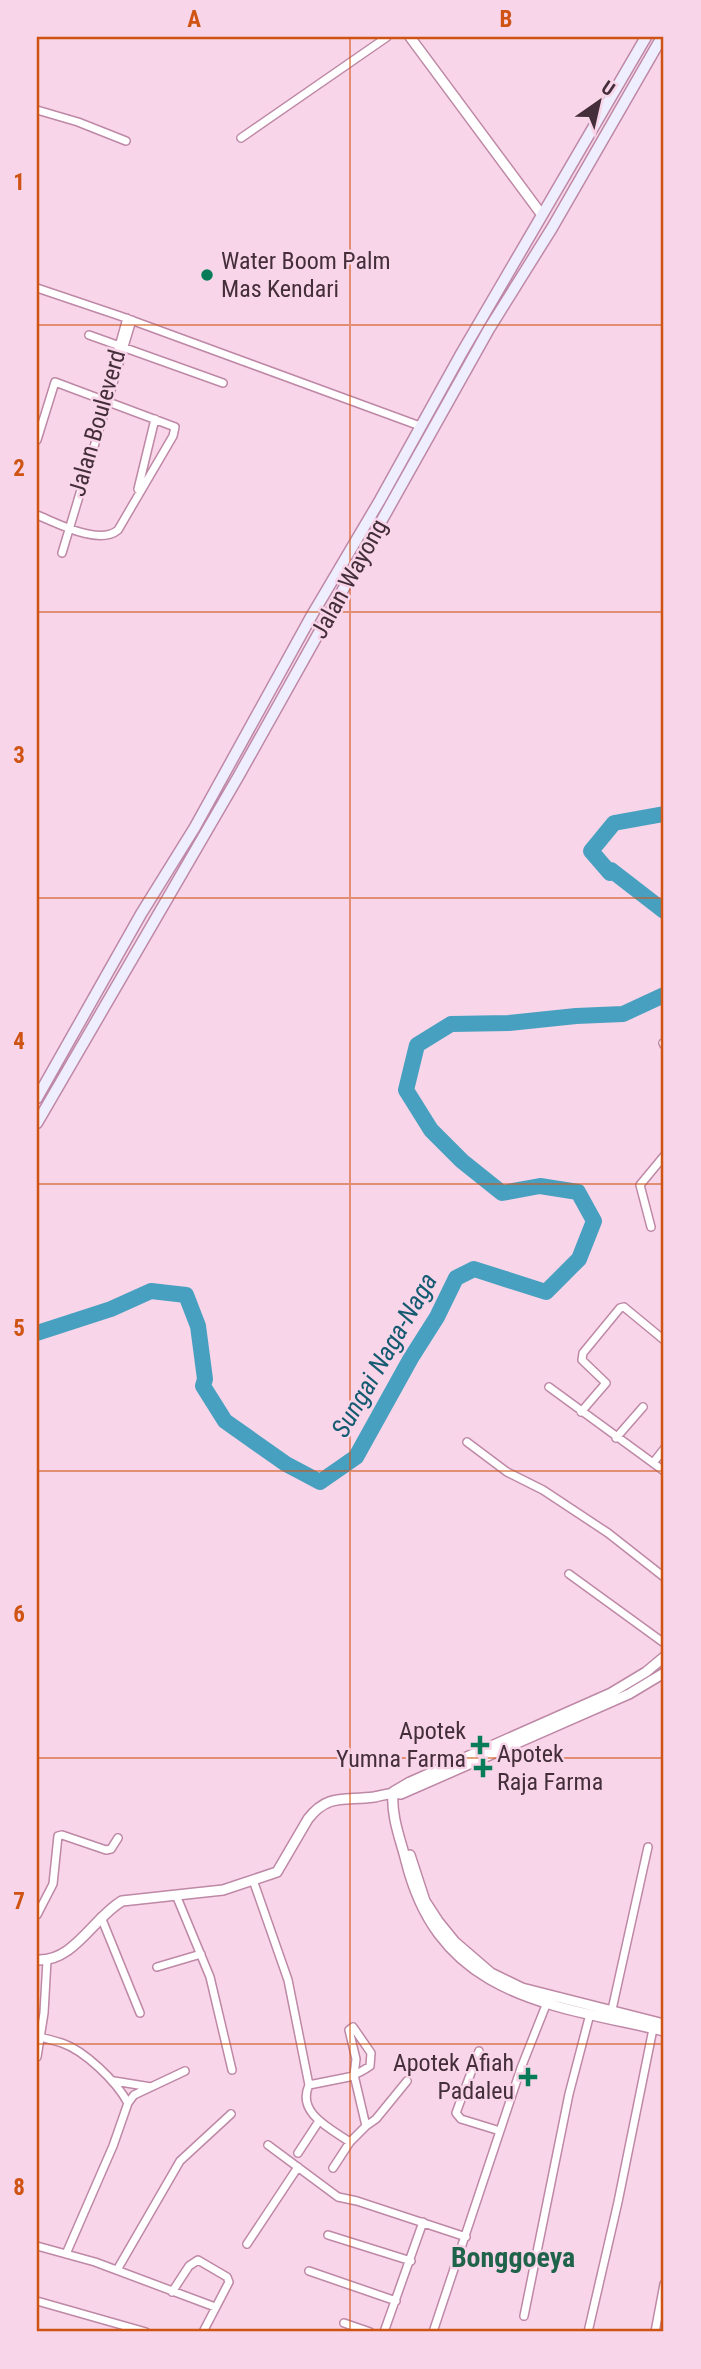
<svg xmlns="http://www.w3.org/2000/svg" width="701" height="2369" font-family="'Roboto Condensed',sans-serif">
  <rect width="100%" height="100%" fill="#f8d5e8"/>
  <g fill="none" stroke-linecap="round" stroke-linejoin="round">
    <path stroke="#48a0c0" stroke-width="16" d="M664 814 614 823 591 851 610 873 611 870 664 911
      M37 1333 111 1309 151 1291 186 1295 198 1326 205 1379 203 1386 225 1421 286 1464 320 1482 356 1457 411 1358 437 1317 456 1278 474 1269 546 1292 579 1259 594 1221 578 1192 540 1186 502 1193 462 1161 431 1130 406 1090 417 1045 451 1024 509 1023 576 1016 623 1014 664 995"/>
    <defs>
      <path id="minor" d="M37 110 78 122 126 141
        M241 138 387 37
        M37 288 120 316 420 426
        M89 335 223 383
        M113 368 127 318
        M37 440 55 382 175 427 173 436 118 530C99 546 57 523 37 515
        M138 489 155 419
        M62 553 132 320
        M663 1043 664 1045
        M651 1227 640 1185 664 1156
        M549 1387 664 1471
        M581 1412 606 1383 582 1360 583 1353 620 1308 624 1307 664 1340
        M616 1438 643 1407
        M467 1442 507 1472 543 1490 608 1533 664 1577
        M653 1463 664 1449
        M569 1574 664 1643
        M253 1880 288 1980 309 2085C296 2113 331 2129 350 2142
        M176 1895 210 1977 232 2070
        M37 1915 53 1884 58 1836 62 1835 106 1850 111 1849 118 1838
        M101 1917 140 2013
        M157 1967 201 1954
        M611 2014 648 1847
        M40 2037C48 2039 55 2041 62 2043 85 2051 116 2081 128 2103
        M479 2051 456 2113 461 2119 500 2131
        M37 2057 44 2013 47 1960
        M114 2081 151 2087
        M309 2085 349 2077C357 2074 363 2071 370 2066L371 2053 353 2027 349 2030 356 2059 354 2075 366 2126 350 2142 333 2168
        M366 2126 376 2119 407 2081
        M268 2145 338 2197 357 2201 466 2237
        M298 2153 319 2121
        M328 2235 411 2261
        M247 2244 298 2167
        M37 2246 95 2262 215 2307
        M66 2254 113 2146 128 2103 134 2095 185 2071
        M117 2270 180 2161 231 2114
        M309 2271 396 2301
        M172 2292 189 2266 198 2260 227 2277 229 2282 203 2332
        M37 2301 146 2332
        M524 2316 569 2094 590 2014
        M344 2323 370 2332
        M384 2332 423 2222
        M433 2332 521 2068 548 2000
        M588 2332 618 2202 653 2029
        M655 2332 664 2284"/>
      <path id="tertiary" d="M410 37 542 215
        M393 1792C391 1816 400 1838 406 1861 440 1997 548 2004 664 2031
        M393 1792 410 1782 611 1693 646 1672 664 1657
        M410 1855 425 1901 438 1921 455 1942 491 1973 522 1988 664 2024
        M37 1960C74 1962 93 1918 122 1901L223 1890 277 1872 308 1819C328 1793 345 1801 374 1797 384 1795 391 1792 401 1794L629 1694 664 1673"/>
      <path id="secondary" d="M37 1098 141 914 195 827 312 615 380 500 461 354 646 37
        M37 1123 238 777 489 329 552 228 662 37"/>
    </defs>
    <use href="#minor" stroke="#be88a6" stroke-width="10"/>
    <use href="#tertiary" stroke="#be88a6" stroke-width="12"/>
    <use href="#secondary" stroke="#be88a6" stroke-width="13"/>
    <use href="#minor" stroke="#fff" stroke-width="7"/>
    <use href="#tertiary" stroke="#fff" stroke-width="9"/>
    <use href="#secondary" stroke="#eeeefe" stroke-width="10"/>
  </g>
  <path fill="none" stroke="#cf5313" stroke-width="2" stroke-opacity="0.55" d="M350 37V2332M37 325H664M37 612H664M37 898H664M37 1184H664M37 1471H664M37 1758H664M37 2044H664"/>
  <g fill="#087c59" stroke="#f8d5e8" stroke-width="2.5">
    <circle cx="207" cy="275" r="7"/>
    <path d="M476.5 1734.5h7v7h7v7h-7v7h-7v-7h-7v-7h7z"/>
    <path d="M479.5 1757.5h7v7h7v7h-7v7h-7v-7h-7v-7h7z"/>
    <path d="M524.5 2066.5h7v7h7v7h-7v7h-7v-7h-7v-7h7z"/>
  </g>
  <g text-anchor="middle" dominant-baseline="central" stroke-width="5" stroke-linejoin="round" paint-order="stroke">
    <g font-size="24" fill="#442e3a" stroke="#f8d5e8" text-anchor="start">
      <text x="221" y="261">Water Boom Palm<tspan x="221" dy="28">Mas Kendari</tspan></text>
      <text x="466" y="1731" text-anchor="end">Apotek<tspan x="466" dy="28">Yumna Farma</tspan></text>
      <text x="497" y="1754">Apotek<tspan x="497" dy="28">Raja Farma</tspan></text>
      <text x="514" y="2063" text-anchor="end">Apotek Afiah<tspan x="514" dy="28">Padaleu</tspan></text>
    </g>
    <g font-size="24" fill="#442e3a" stroke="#f8d5e8">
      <text transform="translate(97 423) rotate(-74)">Jalan Bouleverd</text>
      <text transform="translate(349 579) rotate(-61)">Jalan Wayong</text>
    </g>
    <g font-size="26" font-style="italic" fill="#145b72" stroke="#f8d5e8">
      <text transform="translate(384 1355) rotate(-60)">Sungai Naga-Naga</text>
    </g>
    <g font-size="28" font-weight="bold" fill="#1f634a" stroke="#f8d5e8">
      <text x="513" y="2257">Bonggoeya</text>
    </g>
  </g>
  <rect width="701" height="2369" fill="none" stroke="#f8d5e8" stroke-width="77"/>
  <g transform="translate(599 102) rotate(34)" stroke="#f8d5e8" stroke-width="5" paint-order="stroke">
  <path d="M0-5L12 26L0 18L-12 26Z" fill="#442e3a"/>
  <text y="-10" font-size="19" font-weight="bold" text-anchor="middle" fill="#442e3a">U</text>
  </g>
  <rect x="38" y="38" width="624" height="2292" fill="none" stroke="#cf5313" stroke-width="2.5"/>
  <g font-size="23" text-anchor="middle" font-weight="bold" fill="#cf5313">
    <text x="194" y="27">A</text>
    <text x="506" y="27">B</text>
    <text x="19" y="190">1</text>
    <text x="19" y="476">2</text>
    <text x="19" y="763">3</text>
    <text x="19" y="1049">4</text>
    <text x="19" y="1336">5</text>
    <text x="19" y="1622">6</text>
    <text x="19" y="1909">7</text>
    <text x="19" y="2195">8</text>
  </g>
</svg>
